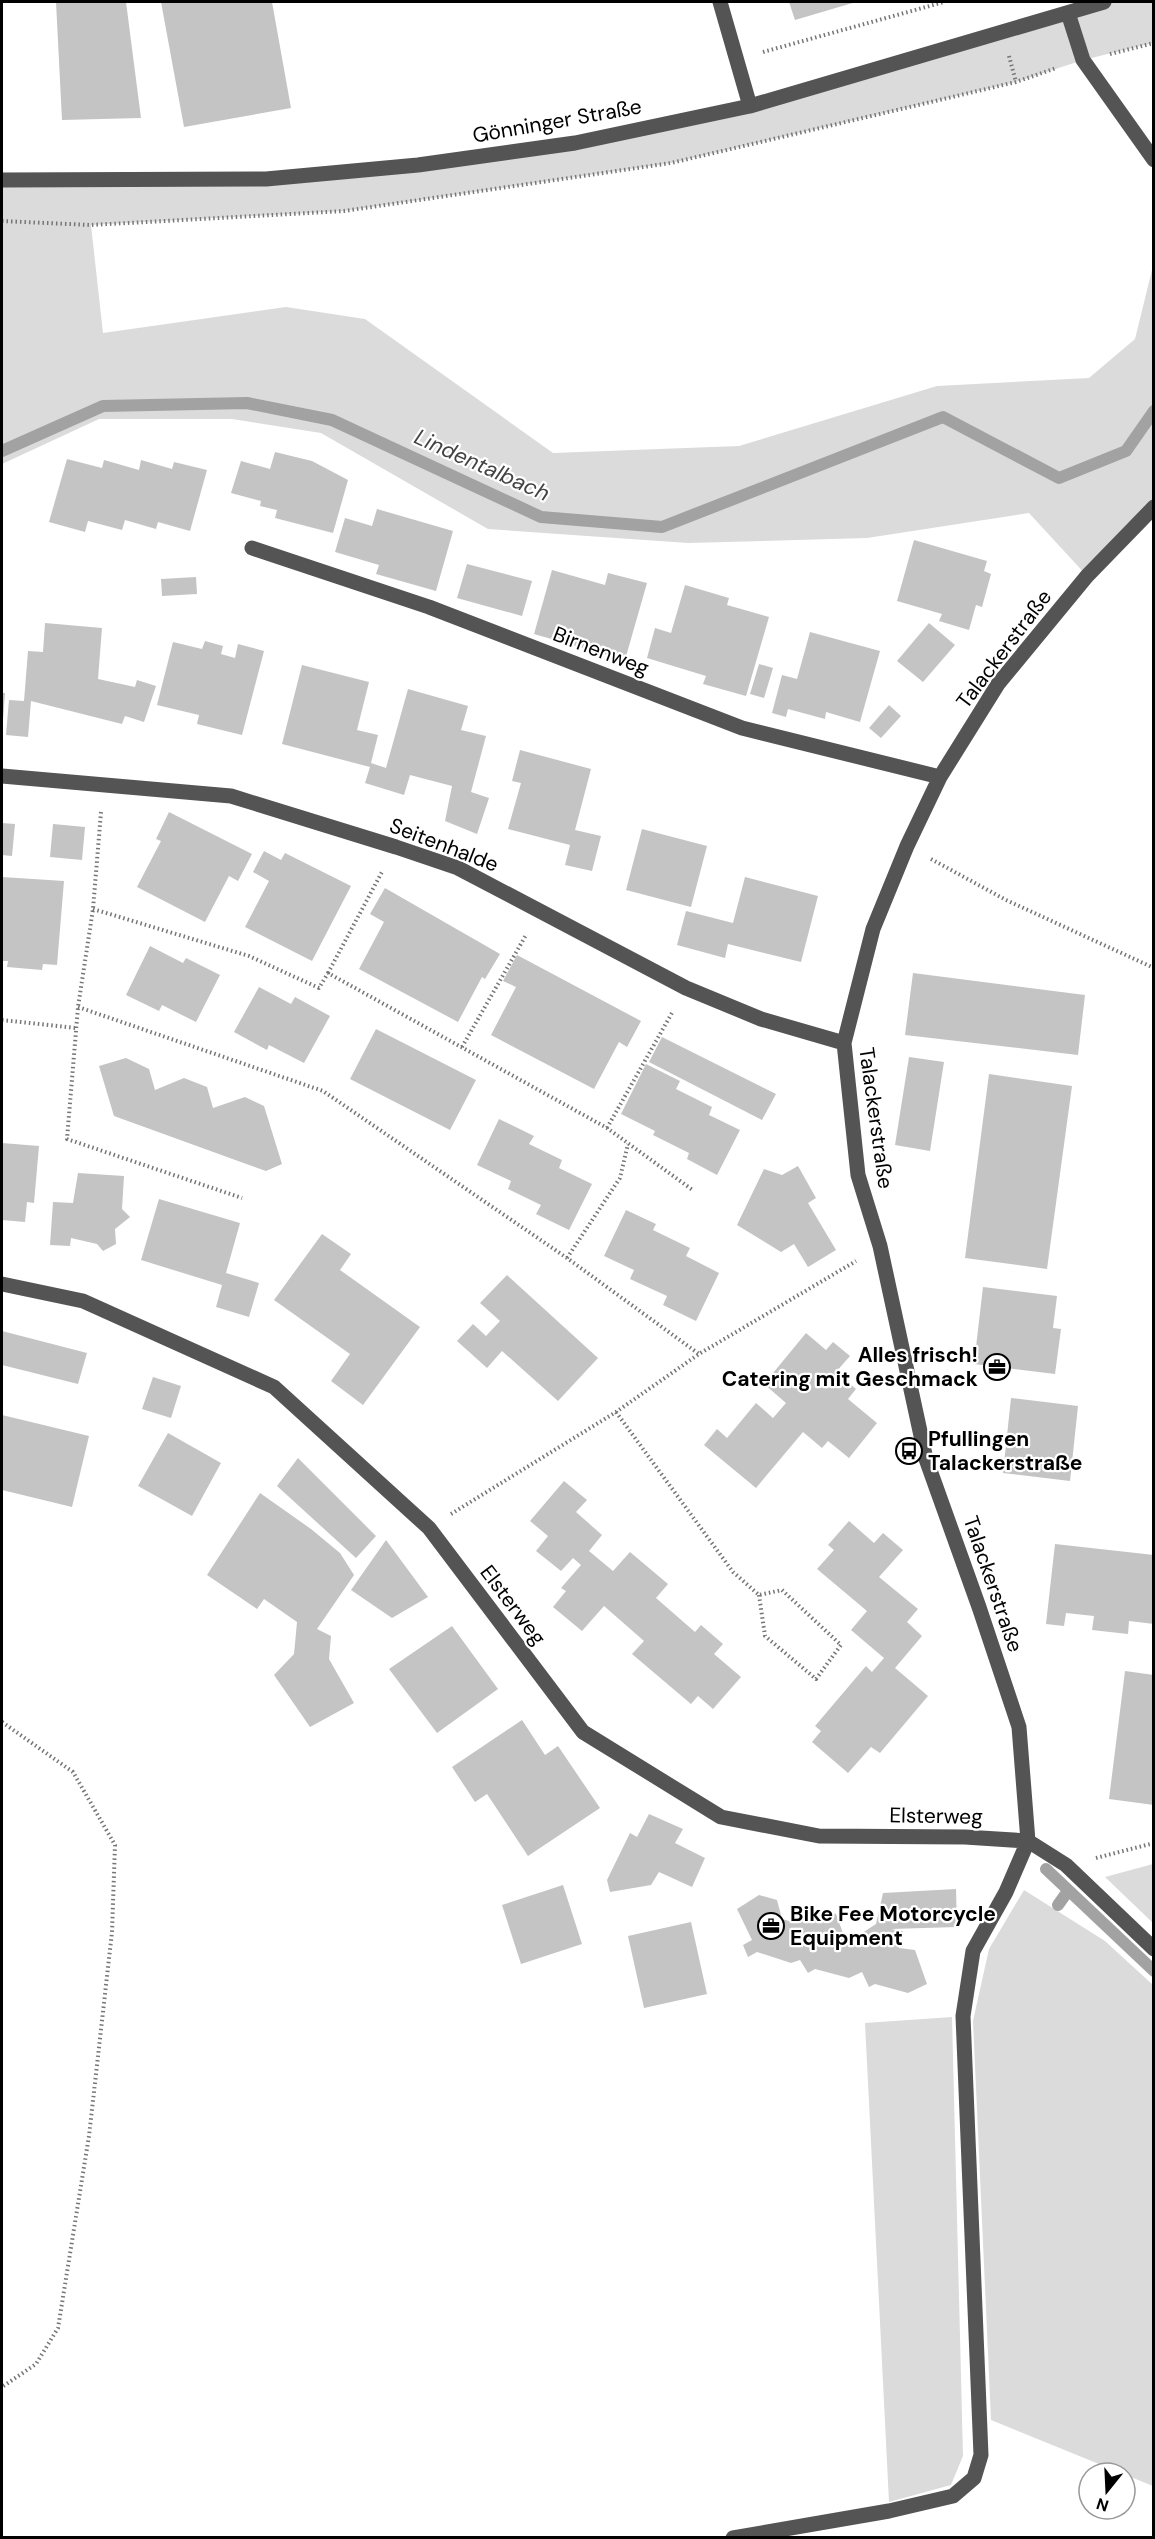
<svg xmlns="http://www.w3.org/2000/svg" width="1155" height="2539" font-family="'DM Sans',sans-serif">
  <rect width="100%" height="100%" fill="#fff"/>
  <path fill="#dbdbdb" d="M1104 2H1153V43L1083 60 1016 82 671 163 344 211 91 225 103 333 286 307 365 319 553 453 739 446 937 386 1089 378 1135 339 1153 266V507L1087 576 1029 513 867 538 688 543 488 529 321 433 232 419H99L2 464V180L266 179 418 165 750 106Z
    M1153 1864H1154L1153 1923 1105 1877Z
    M1024 1890 1105 1941 1153 1985V2486L991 2420 973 2021 989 1949Z
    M952 2017 963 2456 951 2485 889 2502 865 2023Z"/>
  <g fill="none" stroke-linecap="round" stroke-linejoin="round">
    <path stroke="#a2a2a2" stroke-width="12" d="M2 451 103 406 247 403 332 420 541 517 662 527 943 417 1059 478 1126 451 1154 411
      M1046 1869 1154 1971
      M1058 1905 1068 1891"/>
  </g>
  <path fill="#c4c4c4" d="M56 2H126L141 118 62 120Z
    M161 2H272L291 108 184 127Z
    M789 2H856L795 20Z
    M275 452 312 461 348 480 333 533 275 518 277 510 260 506 261 501 231 493 241 461 270 469Z
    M67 459 102 468 104 460 139 470 141 460 172 469 174 462 207 470 190 531 158 522 156 529 125 520 122 530 88 521 85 532 49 522Z
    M377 509 453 531 436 591 376 574 379 565 335 552 345 518 372 526Z
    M914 540 987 561 984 571 991 574 982 607 976 605 969 630 939 621 942 614 897 601Z
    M467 564 532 581 522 616 457 598Z
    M552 570 605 585 608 573 647 583 625 660 534 634Z
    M196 577 197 594 162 596 161 579Z
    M685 585 729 598 727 605 769 617 746 696 703 684 706 676 647 658 655 628 671 633Z
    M45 623 102 628 98 679 135 687 137 680 156 686 144 722 125 716 122 724 31 701 28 737 6 735 9 700 24 701 28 651 43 652Z
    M929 623 955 645 923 682 897 661Z
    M810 632 880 651 860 722 826 712 825 719 788 709 786 717 772 713 782 675 797 679Z
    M205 641 223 646 221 654 235 658 238 644 264 651 242 735 197 724 199 715 157 705 173 642 202 649Z
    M759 664 773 668 764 698 750 694Z
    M302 665 369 682 357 730 378 735 371 763 386 768 408 689 468 706 461 730 486 736 471 792 489 798 477 834 445 821 452 786 410 775 404 795 365 783 370 767 282 744Z
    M2 693H5L3 720H2Z
    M889 705 901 716 881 738 869 728Z
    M520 750 591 769 575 830 601 836 592 871 565 865 570 845 508 829 521 783 512 781Z
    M169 812 252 854 238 881 229 876 205 922 137 887 161 841 156 839Z
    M2 823 15 824 12 856 2 855Z
    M53 824 85 827 82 860 50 857Z
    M642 829 707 846 691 907 626 890Z
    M264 851 281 860 285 853 351 886 312 961 245 927 269 881 253 872Z
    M2 877 64 881 57 965 43 964 42 970 7 967 8 961H2Z
    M745 877 818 896 801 962 728 944 725 958 677 945 686 911 733 923Z
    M385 888 500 954 485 979 482 977 458 1022 359 969 384 922 370 914Z
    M150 946 183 963 186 958 220 975 196 1022 162 1005 159 1011 126 995Z
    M517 955 641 1021 627 1047 619 1042 594 1089 491 1035 516 987 503 981Z
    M913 973 1085 995 1078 1055 905 1035Z
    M259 987 291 1004 295 997 330 1016 304 1063 269 1045 267 1050 234 1032Z
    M376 1029 476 1080 450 1130 350 1079Z
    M662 1037 776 1094 762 1120 649 1062Z
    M909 1057 944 1062 930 1151 895 1145Z
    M126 1058 149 1069 155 1090 184 1078 207 1087 213 1108 245 1097 264 1106 282 1164 266 1171 114 1116 99 1066Z
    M646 1064 680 1081 676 1089 712 1107 709 1115 740 1130 717 1175 687 1159 689 1153 653 1135 655 1131 621 1114Z
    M989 1074 1072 1086 1047 1269 965 1258Z
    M499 1119 534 1136 529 1144 562 1160 559 1168 592 1184 569 1230 536 1214 541 1205 508 1189 511 1181 477 1165Z
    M2 1143 39 1146 34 1203 27 1202 25 1222 2 1220Z
    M798 1166 816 1198 808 1203 836 1250 808 1267 794 1244 781 1252 737 1225 764 1169 782 1175Z
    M78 1173 124 1176 122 1209 130 1217 115 1229 116 1244 103 1251 97 1244 71 1238 70 1246 50 1245 53 1202 73 1203Z
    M159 1199 240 1223 226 1273 259 1283 249 1317 216 1307 222 1285 141 1260Z
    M626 1210 656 1224 653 1230 690 1248 686 1256 719 1273 696 1321 663 1305 667 1296 630 1279 634 1270 604 1256Z
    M322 1234 351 1254 340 1270 420 1327 363 1405 331 1381 350 1354 274 1300Z
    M507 1275 598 1358 558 1401 502 1351 487 1368 457 1341 473 1324 486 1336 500 1321 480 1303Z
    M983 1287 1057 1296 1053 1328 1061 1329 1055 1374 974 1364Z
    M2 1331 87 1353 78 1384 2 1365Z
    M806 1333 826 1350 833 1342 850 1356 836 1372 856 1389 848 1399 877 1423 849 1458 828 1441 822 1448 803 1432 756 1488 704 1445 717 1429 727 1438 756 1403 773 1418 786 1403 764 1384Z
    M153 1377 181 1386 171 1418 142 1409Z
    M1011 1398 1078 1406 1070 1481 1003 1473Z
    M2 1415 89 1436 72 1507 2 1490Z
    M168 1433 221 1463 192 1516 138 1486Z
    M298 1458 376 1536 356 1558 277 1486Z
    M564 1481 587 1500 576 1512 602 1535 589 1551 613 1571 630 1552 668 1584 656 1598 695 1632 701 1625 723 1644 714 1654 741 1677 713 1709 698 1696 691 1704 632 1654 644 1641 604 1606 582 1631 553 1607 566 1591 561 1588 581 1565 573 1558 561 1571 536 1551 548 1536 530 1521Z
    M260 1493 311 1529 340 1553 354 1575 317 1629 331 1636 329 1659 354 1703 310 1727 274 1675 294 1654 297 1622 264 1599 257 1609 207 1575Z
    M849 1521 874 1543 883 1533 903 1550 879 1577 918 1609 907 1622 922 1636 895 1668 928 1696 880 1753 871 1747 848 1773 812 1742 821 1731 815 1726 866 1666 872 1672 884 1658 851 1630 867 1611 817 1569 834 1550 828 1545Z
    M386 1540 428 1597 392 1618 351 1590Z
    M1055 1544 1154 1555V1624L1129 1621 1128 1634 1092 1630 1094 1616 1066 1613 1064 1626 1046 1624Z
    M452 1626 498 1689 437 1733 389 1669Z
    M1125 1671 1154 1675V1805L1109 1799Z
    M522 1720 545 1755 558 1746 600 1808 528 1856 487 1794 475 1802 452 1767Z
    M649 1814 683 1829 675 1843 705 1858 692 1887 659 1872 651 1885 610 1892 607 1880 630 1833 637 1837Z
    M563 1885 582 1944 521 1964 502 1905Z
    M956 1889 957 1927 891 1929 903 1931 899 1948 915 1950 927 1984 908 1993 875 1984 869 1987 862 1972 849 1978 815 1969 808 1973 800 1960 791 1963 757 1952 748 1957 743 1945 752 1940 737 1909 759 1895 777 1900 782 1919 796 1923 818 1908 836 1914 843 1933 856 1937 876 1924 883 1893Z
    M691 1922 707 1994 644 2008 628 1936Z"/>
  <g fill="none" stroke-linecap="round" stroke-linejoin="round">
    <path stroke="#767676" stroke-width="4" stroke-dasharray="1.5 3" stroke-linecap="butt" d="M763 52 944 2
      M1110 54 1154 43
      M1009 56 1016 82
      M2 221 91 225 344 211 671 163 1016 82 1056 68
      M101 812 93 909 78 1007 67 1139 242 1198
      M931 859 1006 900 1154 968
      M93 909 249 956 319 988 328 973 607 1128 694 1191
      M328 973 383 870
      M78 1007 323 1091 567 1258 699 1354
      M2 1020 76 1028
      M462 1047 526 935
      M607 1128 673 1011
      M567 1258 620 1178 628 1144
      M616 1412 733 1572 759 1595 782 1590 841 1645 816 1679 765 1636 759 1595
      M451 1514 616 1412 699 1354 856 1261
      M2 1722 73 1772 115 1845 112 1932 89 2136 58 2328 36 2364 2 2387
      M1096 1858 1154 1843"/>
    <path stroke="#545454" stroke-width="15" d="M720 2 750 106
      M1068 13 1083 60 1154 160
      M2 180 266 179 418 165 575 143 750 106 1104 2
      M252 548 429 607 742 728 940 777
      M2 776 231 796 396 847 458 868 686 988 761 1019 844 1043
      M2 1284 83 1301 274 1387 429 1528 583 1732 721 1817 819 1836 965 1837 1028 1841 1066 1865 1154 1949
      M733 2538 889 2511 953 2496 974 2478 981 2455 963 2016 973 1951 1006 1892 1028 1841 1019 1727 979 1607 926 1459 880 1246 858 1175 844 1043 873 929 907 846 940 777 998 684 1087 576 1154 507"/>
  </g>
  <defs>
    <symbol id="office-ring" viewBox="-11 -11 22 22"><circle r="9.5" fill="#fff" stroke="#000" stroke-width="1.5"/><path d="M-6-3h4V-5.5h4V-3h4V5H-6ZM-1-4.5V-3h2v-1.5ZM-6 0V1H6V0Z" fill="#000"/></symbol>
    <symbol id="bus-ring" viewBox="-11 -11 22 22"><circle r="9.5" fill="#fff" stroke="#000" stroke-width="1.5"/><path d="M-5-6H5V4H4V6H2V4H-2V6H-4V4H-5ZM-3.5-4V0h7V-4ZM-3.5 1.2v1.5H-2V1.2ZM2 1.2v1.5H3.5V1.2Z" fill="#000"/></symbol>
  </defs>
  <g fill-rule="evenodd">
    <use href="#office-ring" x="982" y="1352" width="30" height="30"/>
    <use href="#bus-ring" x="894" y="1436" width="30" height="30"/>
    <use href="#office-ring" x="756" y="1911" width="30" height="30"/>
  </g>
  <g text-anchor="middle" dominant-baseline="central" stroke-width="4.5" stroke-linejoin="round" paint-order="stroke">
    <g font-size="21" fill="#000" stroke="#fff">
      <text transform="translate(557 121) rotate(-10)">Gönninger Straße</text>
      <text transform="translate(1004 649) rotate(-53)">Talackerstraße</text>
      <text transform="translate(601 651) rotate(21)">Birnenweg</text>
      <text transform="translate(444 845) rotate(21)">Seitenhalde</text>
      <text transform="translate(876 1118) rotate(82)">Talackerstraße</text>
      <text transform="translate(993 1584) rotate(71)">Talackerstraße</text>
      <text transform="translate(513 1605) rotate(53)">Elsterweg</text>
      <text transform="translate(936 1816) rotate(1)">Elsterweg</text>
    </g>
    <g font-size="21" font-weight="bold" fill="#000" stroke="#fff" text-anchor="start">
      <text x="978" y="1355" text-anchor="end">Alles frisch!<tspan x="978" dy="24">Catering mit Geschmack</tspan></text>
      <text x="928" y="1439">Pfullingen<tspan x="928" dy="24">Talackerstraße</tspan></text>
      <text x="790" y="1914">Bike Fee Motorcycle<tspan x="790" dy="24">Equipment</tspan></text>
    </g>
    <g font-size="22" font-style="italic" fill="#434343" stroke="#fff">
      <text transform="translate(482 465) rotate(24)">Lindentalbach</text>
    </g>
  </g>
  <rect width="1155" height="2539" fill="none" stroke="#000000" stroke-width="6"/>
  <g transform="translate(1107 2491) rotate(198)"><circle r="28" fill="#ffffff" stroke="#999999" stroke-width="1.5"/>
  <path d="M0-4.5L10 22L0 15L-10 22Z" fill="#000000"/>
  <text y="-9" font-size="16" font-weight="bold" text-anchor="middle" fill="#000000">N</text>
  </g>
</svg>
